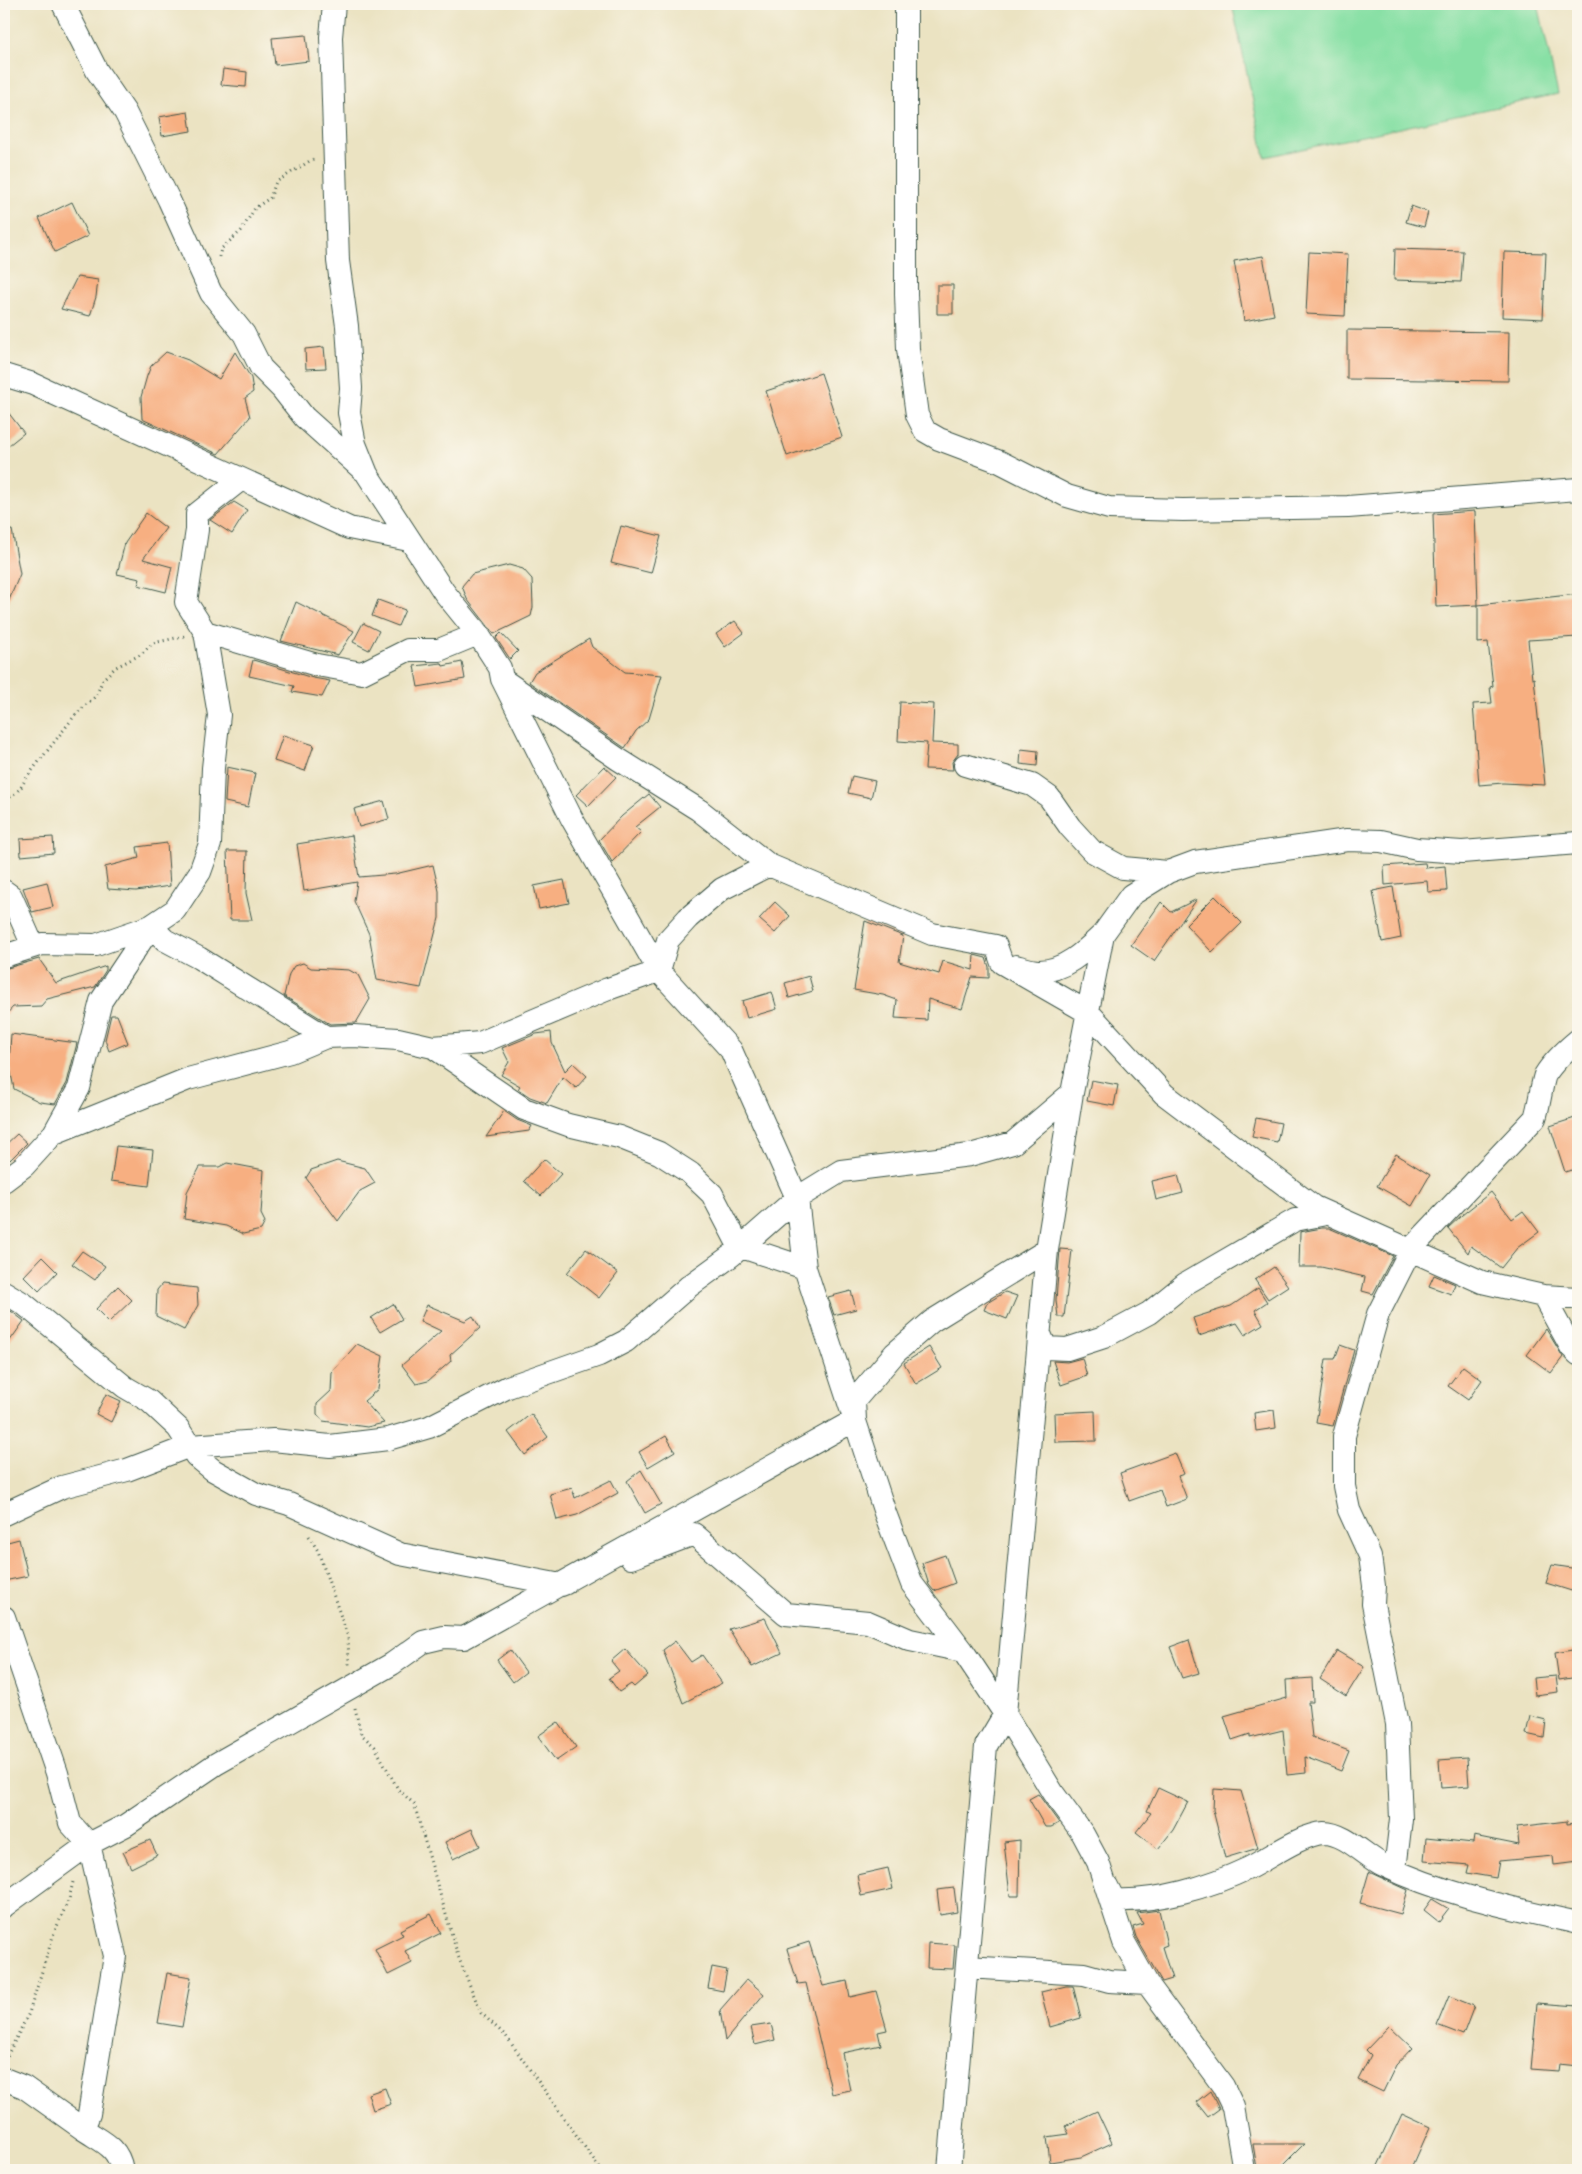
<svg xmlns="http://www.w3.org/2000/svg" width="1582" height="2174" font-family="'Old Standard TT',serif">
  <rect width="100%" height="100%" fill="#fbf7ec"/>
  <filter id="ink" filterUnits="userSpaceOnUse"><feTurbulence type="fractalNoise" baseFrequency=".02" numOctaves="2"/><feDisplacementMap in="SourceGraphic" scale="10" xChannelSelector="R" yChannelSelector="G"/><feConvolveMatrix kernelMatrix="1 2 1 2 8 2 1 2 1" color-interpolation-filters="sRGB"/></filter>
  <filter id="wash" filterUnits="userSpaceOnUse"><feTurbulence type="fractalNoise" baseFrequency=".0096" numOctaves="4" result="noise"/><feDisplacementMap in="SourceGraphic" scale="20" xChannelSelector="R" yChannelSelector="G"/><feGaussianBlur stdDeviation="1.12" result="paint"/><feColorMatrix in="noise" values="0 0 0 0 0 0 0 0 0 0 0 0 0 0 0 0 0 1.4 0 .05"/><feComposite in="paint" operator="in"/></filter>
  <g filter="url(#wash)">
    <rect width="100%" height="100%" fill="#ebe3c2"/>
    <path fill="#88e0a5" stroke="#548e6c" d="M1232 4H1538L1558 94 1265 157Z"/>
    <g id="blocks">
      <path fill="#f7af81" d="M306 35 309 61 275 65 272 38Z
        M223 69 247 72 246 87 221 85Z
        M188 112 191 131 162 136 159 117Z
        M72 202 88 236 55 252 39 218Z
        M1411 206 1428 212 1424 227 1406 222Z
        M1395 249 1463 251 1461 282 1394 280Z
        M1309 252 1348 254 1345 316 1306 314Z
        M1504 252 1546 253 1543 319 1502 317Z
        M1263 256 1274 315 1244 321 1234 261Z
        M77 277 98 280 96 297 90 316 61 309Z
        M937 285H953V314H937Z
        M1347 330 1509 332 1508 381 1347 379Z
        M324 347 326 368 306 369 305 349Z
        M166 352 188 360 219 379 235 352 251 378 253 392 245 398 250 417 218 454 142 419 141 397 147 376 151 366Z
        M821 373 842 437 787 456 766 391Z
        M4 407 24 433 4 449Z
        M234 502 247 510 232 534 210 520Z
        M1475 511 1478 605 1436 607 1433 514Z
        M146 513 166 528 143 559 172 567 166 592 138 585 140 579 117 574 125 543Z
        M621 526 661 536 651 573 611 563Z
        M12 530 20 574 4 612V531Z
        M509 565 523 569 532 579 533 607 531 616 494 634 467 599 462 586 472 574Z
        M1578 594V637L1528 640 1532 679 1534 678 1545 785 1503 783 1479 785 1473 704 1492 703 1490 687 1493 686 1488 642 1478 643V605Z
        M378 600 405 610 398 626 372 616Z
        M296 602 354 631 338 655 281 641Z
        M735 621 744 633 725 647 716 634Z
        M363 623 379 631 369 650 353 642Z
        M501 633 518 651 510 659 496 638Z
        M589 639 592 647 625 672 662 675 649 719 636 731 625 748 529 682 535 672Z
        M253 660 313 678 330 681 322 697 292 692 294 686 249 676Z
        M462 662 465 679 418 687 414 666 442 663 443 666Z
        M900 702 934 704 932 743 958 744V754L952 762 953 770 925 769 927 743 898 741Z
        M283 735 314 745 305 771 274 761Z
        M1021 749 1038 751 1037 766 1020 764Z
        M604 766 616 777 588 806 576 795Z
        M227 767 255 773 248 807 225 802Z
        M852 776 875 781 871 798 848 793Z
        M649 794 660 807 635 827 641 832 612 862 599 840 622 816Z
        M384 801 389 819 359 827 354 809Z
        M352 835 359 877 395 874 433 865 439 891V918L421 988 377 980 369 934 354 901 357 882 304 891 297 844Z
        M53 837 54 853 21 856 20 839Z
        M167 843 170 886 136 891 108 889 105 867 139 858 137 847Z
        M227 851H247L246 893 252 920H230Z
        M1425 863 1426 868 1445 866 1447 891 1428 892 1427 881 1385 885 1384 866Z
        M564 880 569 903 539 909 534 886Z
        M47 882 53 907 32 912 23 888Z
        M1393 887 1401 938 1382 942 1373 891Z
        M1215 896 1242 923 1212 952 1186 925Z
        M1197 899 1154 961 1131 945 1161 902 1171 912Z
        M775 902 790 916 775 933 759 919Z
        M865 921 903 936 899 962 939 974 943 961 973 970 974 955 986 958 989 967V978L972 977 962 1009 928 999 927 1020 895 1018 897 1000 883 995 854 990Z
        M39 959 56 983 106 966V970L95 987 47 999 41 1006 13 1007 4 1017V969Z
        M303 963 311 968 349 970 358 975 370 999 356 1023 330 1024 284 996 289 974 294 966Z
        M809 976 813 991 789 998 785 983Z
        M772 992 777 1009 747 1018 742 1001Z
        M111 1015H117L128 1043 109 1051 105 1040Z
        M551 1032 552 1043 565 1071 573 1063 587 1076 576 1088 563 1077 547 1103 530 1097 518 1089 520 1086 501 1075 509 1062 502 1048 536 1034Z
        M11 1034 77 1043 67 1083 55 1104 40 1102 14 1089 9 1063Z
        M1091 1080 1118 1085 1114 1106 1087 1101Z
        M504 1111 517 1120 532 1126 529 1131 486 1137Z
        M1578 1117V1168L1565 1172 1550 1126Z
        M1256 1118 1281 1123 1277 1142 1252 1137Z
        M17 1134 27 1143 10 1160 4 1153V1146Z
        M116 1146 153 1150 149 1186 111 1181Z
        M1396 1154 1430 1175 1412 1206 1377 1186Z
        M544 1159 561 1174 541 1196 524 1181Z
        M337 1161 365 1168 375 1183 360 1191 338 1221 306 1178 311 1170Z
        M227 1163 264 1170 261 1214 265 1222 261 1230 243 1234 226 1226 184 1219 187 1192 200 1167H219Z
        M1178 1175 1183 1193 1156 1200 1152 1181Z
        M1491 1192 1512 1219 1523 1211 1539 1232 1517 1248 1501 1268 1471 1246 1468 1253 1448 1228 1462 1215Z
        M1322 1228H1329L1393 1256 1373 1294 1362 1291 1365 1277 1321 1267H1299L1300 1232Z
        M586 1249 618 1273 599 1298 567 1273Z
        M1060 1249 1072 1250 1064 1317H1058L1056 1300Z
        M82 1251 105 1266 95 1280 72 1264Z
        M42 1257 57 1272 39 1291 24 1276Z
        M1274 1267 1288 1286 1268 1299 1255 1280Z
        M1434 1275 1455 1284 1451 1294 1429 1286Z
        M162 1284 197 1288 198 1305 184 1330 156 1316 157 1290Z
        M118 1286 132 1300 109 1322 96 1309Z
        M1258 1288 1267 1302 1255 1310 1263 1324 1245 1335 1237 1323 1199 1336 1193 1318 1231 1306Z
        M851 1291 856 1309 834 1315 828 1297Z
        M1005 1292 1017 1296 1007 1319 984 1310 987 1303Z
        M393 1304 402 1319 380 1332 371 1318Z
        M427 1305 465 1321 473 1316 480 1328 450 1355 451 1361 428 1381 416 1384 402 1365 441 1331 420 1321Z
        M11 1311 24 1321 4 1349V1321Z
        M1546 1329 1563 1357 1551 1373 1527 1355Z
        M357 1344 383 1356 378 1389 364 1401 384 1423 367 1427 323 1421 317 1414V1404L331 1391 332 1372Z
        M1340 1345 1354 1350 1333 1426 1316 1423 1326 1359H1335Z
        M929 1347 942 1368 916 1384 904 1363Z
        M1082 1358 1087 1376 1061 1385 1053 1361 1067 1362Z
        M1463 1366 1482 1380 1468 1400 1448 1386Z
        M106 1394 121 1401 111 1422 96 1414Z
        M1274 1410 1276 1428 1256 1431 1254 1413Z
        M1095 1411 1096 1441 1055 1442 1054 1413Z
        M531 1414 548 1437 525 1455 508 1432Z
        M666 1436 675 1451 648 1467 639 1452Z
        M1175 1453 1184 1474 1178 1476 1187 1499 1166 1507 1160 1490 1129 1501 1120 1473Z
        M641 1470 661 1504 645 1513 627 1481Z
        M611 1480 618 1493 577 1515 557 1520 550 1494 572 1488 575 1498Z
        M19 1539 28 1576 4 1581V1543Z
        M945 1555 955 1583 934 1591 929 1585 922 1563Z
        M1552 1565 1578 1569V1593L1546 1583Z
        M765 1618 782 1653 752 1667 729 1629Z
        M1189 1640 1199 1673 1182 1678 1170 1647Z
        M675 1641 691 1662 702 1655 722 1683 683 1703 663 1650Z
        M625 1649 648 1675 634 1687 631 1684 619 1692 609 1678 619 1671 611 1661Z
        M1578 1649V1677L1559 1680 1555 1653Z
        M510 1650 526 1672 513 1682 497 1660Z
        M1337 1651 1364 1667 1346 1696 1320 1679Z
        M1556 1676 1558 1692 1535 1695 1533 1678Z
        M1312 1678 1313 1702H1308L1312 1737 1349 1751 1341 1771 1305 1757 1306 1773 1287 1775 1283 1730 1250 1738V1734L1232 1740 1224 1716 1287 1698 1286 1680Z
        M1530 1716 1546 1720 1544 1738 1526 1734Z
        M558 1722 576 1747 556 1761 538 1736Z
        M1467 1758 1469 1786 1441 1788 1439 1760Z
        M1158 1788 1188 1802 1173 1830 1158 1849 1136 1832 1151 1813 1147 1811Z
        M1214 1789 1241 1791 1258 1848 1225 1858 1213 1810Z
        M1038 1794 1059 1823 1051 1827H1045L1029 1799Z
        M1567 1821V1824L1578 1823V1862L1554 1865 1553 1856 1499 1861 1496 1878 1467 1873 1469 1865 1424 1861 1426 1838 1473 1843 1474 1836 1519 1845 1517 1827Z
        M472 1829 480 1846 453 1859 445 1842Z
        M150 1840 157 1855 131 1868 123 1852Z
        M1020 1840 1019 1896H1010L1004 1842Z
        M888 1868 893 1889 861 1896 857 1875Z
        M1369 1872 1408 1890 1401 1914 1360 1903Z
        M954 1888 957 1912 940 1915 937 1890Z
        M1432 1899 1449 1909 1439 1922 1424 1910Z
        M1159 1910 1167 1945 1162 1947 1172 1979 1162 1982 1136 1937 1133 1927 1143 1924 1137 1913Z
        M431 1914 441 1933 405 1951 412 1963 388 1975 375 1949 403 1935 400 1930Z
        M809 1942 823 1986 847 1981 850 1997 876 1991 887 2030 878 2032 881 2045 842 2053 850 2090 832 2094 806 1983 798 1984 787 1949Z
        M928 1943 955 1945 953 1969 927 1968Z
        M712 1967 727 1970 723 1991 708 1988Z
        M167 1973 191 1977 182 2027 158 2023Z
        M747 1979 764 1994 725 2041 720 2010Z
        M1066 1986H1073L1081 2018 1050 2027 1041 1992Z
        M1449 1996 1474 2006 1463 2035 1437 2025Z
        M1537 2003 1578 2006V2066L1559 2064 1558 2071 1531 2069Z
        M771 2024 775 2040 755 2045 751 2027Z
        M1389 2026 1412 2048 1396 2065 1383 2092 1358 2080 1371 2055 1366 2050Z
        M385 2088 391 2104 373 2110 368 2094Z
        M1210 2091 1219 2109 1208 2117 1196 2102Z
        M1097 2111 1112 2143 1081 2157 1050 2162 1047 2137 1069 2134 1065 2126Z
        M1402 2114 1430 2127 1411 2170H1376Z
        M1253 2144H1304L1279 2169 1257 2168Z"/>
    </g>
  </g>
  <g filter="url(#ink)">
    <use href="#blocks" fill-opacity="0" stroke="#3e5649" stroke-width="1"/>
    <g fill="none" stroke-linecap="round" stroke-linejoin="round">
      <defs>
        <path id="street" d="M63 4 97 71 125 112 169 200 211 293 244 334 261 368 282 389 304 417 363 470
          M334 4 331 37 338 261 347 326 351 388 349 413 355 444 367 474 444 592 478 634 500 668 502 679 572 819 659 971 731 1050 797 1198 805 1268 885 1513 912 1584 963 1651 1005 1714 1053 1793 1083 1834 1098 1862 1124 1942 1147 1983 1223 2086 1233 2107 1244 2170
          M906 4V294L908 349 917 415 925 431 939 439 1000 462 1067 496 1109 508 1183 510 1348 507 1578 489
          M4 375 33 384 349 528 409 540
          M205 632 317 665 362 673 408 650H439L478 634
          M506 682 618 759 699 810 769 865 932 934 996 946 1002 963 1089 1013 1164 1094 1314 1207 1482 1282 1543 1296 1578 1298
          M965 765 1032 785 1049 797 1070 827 1092 851 1123 868 1168 872
          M4 891 11 896 33 946
          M4 956 42 944 96 945 151 926 165 940 199 958 326 1037 354 1036 398 1039 433 1047 480 1043 608 989 659 971 668 940 688 918 722 889 769 865
          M1016 966C1023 968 1032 971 1039 971 1065 971 1086 950 1103 934
          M433 1047 524 1109 568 1125 619 1137 659 1153 690 1173 712 1194 739 1246 805 1268
          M54 1133 188 1079 290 1052 326 1037
          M4 1181 24 1166 54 1133 79 1088 101 1001 151 926 175 910 200 872 210 844 213 768 219 715 205 632 186 602 197 530V514L240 480
          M4 1292 24 1304 125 1387 149 1401 178 1428 196 1456 213 1470 256 1494 289 1504 400 1554 561 1585 566 1583
          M1543 1296 1571 1347 1578 1354
          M1040 1334 1046 1348 1067 1349 1104 1337 1149 1313 1185 1284 1295 1220 1326 1214
          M4 1514 62 1487 127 1470 190 1446 273 1440 330 1446 388 1439 429 1427 508 1387 599 1355 626 1341 688 1287 732 1255 797 1198 841 1171 970 1155 1013 1143 1072 1093
          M631 1558 694 1534 786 1614 868 1622 910 1640 963 1651
          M4 1617 57 1773 70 1823 89 1844 115 1956 89 2114 83 2129C102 2142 118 2146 122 2170
          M1395 1870 1401 1819 1397 1724 1373 1604 1374 1586 1370 1556 1349 1510 1344 1486V1436L1378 1314 1411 1249 1535 1118C1539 1107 1542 1082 1545 1075 1553 1062 1566 1050 1578 1040
          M1107 1886 1114 1900C1158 1902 1209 1887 1249 1868 1269 1858 1302 1834 1324 1833 1345 1833 1365 1856 1383 1865 1445 1895 1512 1908 1578 1923
          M4 1906 89 1844 126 1825 216 1764 392 1664 423 1642 444 1637 464 1638 855 1420 854 1401 895 1353 932 1321 1047 1250
          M967 1967 1084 1974 1109 1981 1147 1983
          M4 2079 24 2087 83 2129
          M949 2170 986 1746 1005 1714 1047 1250 1072 1093 1103 934 1131 895 1168 872 1195 862 1347 840 1381 841 1417 849 1462 852 1578 843"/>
      </defs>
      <use href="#street" stroke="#3e5649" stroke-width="24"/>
      <path stroke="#3e5649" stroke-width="3" stroke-dasharray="1 4" stroke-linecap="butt" d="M219 257 221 249 241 231 255 208 270 198 276 182 313 159
        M6 871 4 819 9 798 20 789 27 777 76 714 96 696 103 679 116 667 140 655 153 643 185 636
        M309 1536 318 1551 348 1637 349 1665
        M355 1708 361 1734 375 1747 398 1789 414 1804 458 1956 481 2013 506 2036 601 2170
        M5 2060 29 2013 54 1933 69 1899 73 1882"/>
      <use href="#street" stroke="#fff" stroke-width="22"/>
    </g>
  </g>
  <rect width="1582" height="2174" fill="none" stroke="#fbf7ec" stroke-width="20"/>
</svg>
